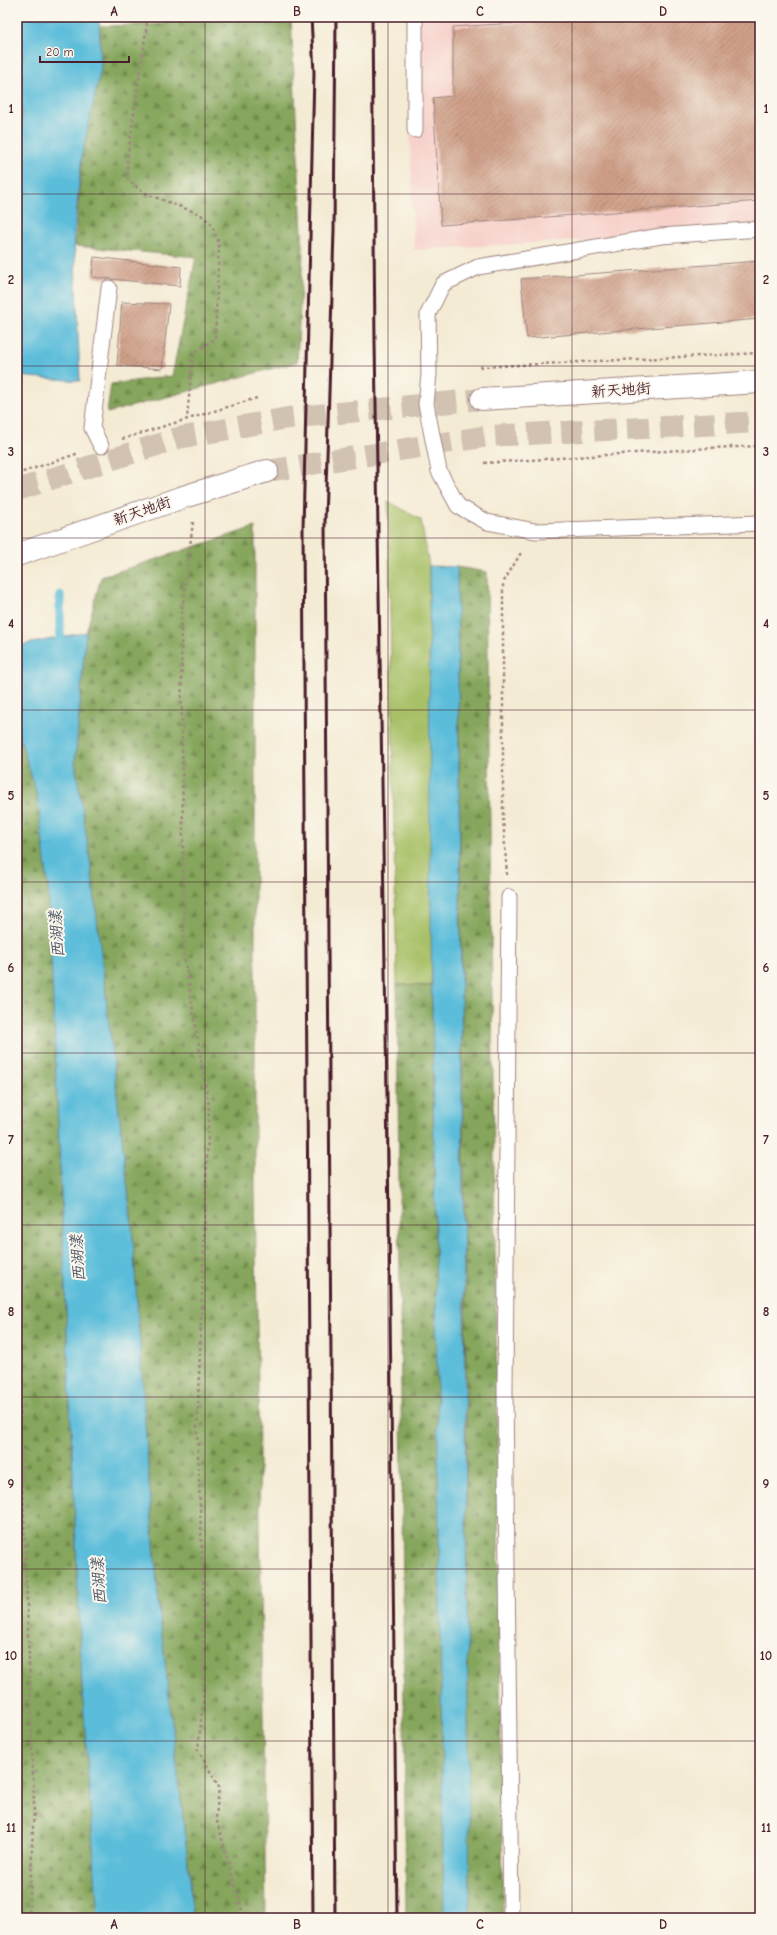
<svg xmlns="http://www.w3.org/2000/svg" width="777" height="1935" font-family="'Comic Neue','LXGW WenKai TC',sans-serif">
  <defs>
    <pattern id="forest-firs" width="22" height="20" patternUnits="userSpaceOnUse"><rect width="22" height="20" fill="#85a65b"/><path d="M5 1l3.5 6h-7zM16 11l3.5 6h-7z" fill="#6f874b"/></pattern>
    <pattern id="building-hatch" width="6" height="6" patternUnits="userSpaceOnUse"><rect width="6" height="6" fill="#d0a089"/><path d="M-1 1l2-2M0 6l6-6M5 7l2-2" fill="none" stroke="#ab8270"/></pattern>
  </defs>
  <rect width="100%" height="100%" fill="#fbf7ec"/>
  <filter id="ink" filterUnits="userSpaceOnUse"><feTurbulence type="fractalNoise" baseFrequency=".025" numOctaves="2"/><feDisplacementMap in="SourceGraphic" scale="8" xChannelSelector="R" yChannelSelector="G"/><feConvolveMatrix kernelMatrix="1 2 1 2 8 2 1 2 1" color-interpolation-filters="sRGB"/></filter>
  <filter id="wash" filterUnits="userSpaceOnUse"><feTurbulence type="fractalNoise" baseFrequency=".012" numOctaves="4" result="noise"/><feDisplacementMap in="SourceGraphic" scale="16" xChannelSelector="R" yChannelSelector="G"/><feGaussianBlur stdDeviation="0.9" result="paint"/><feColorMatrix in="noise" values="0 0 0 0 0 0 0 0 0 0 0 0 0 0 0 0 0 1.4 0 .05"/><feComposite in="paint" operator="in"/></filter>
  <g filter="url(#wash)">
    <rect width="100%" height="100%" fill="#f4ebd4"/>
    <path fill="#f7d0ca" d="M406 17H760V230L414 250Z"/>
    <path fill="#a7c066" stroke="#787048" d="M388 501 421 520 429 566 432 986H397Z"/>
    <path fill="url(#forest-firs)" stroke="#686243" d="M167 17H291L303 252 297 362 107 413 111 384 172 376 196 257 75 246 82 154 101 68 100 26 166 24Z
      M17 19H22V177L17 188Z
      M255 527V1183L266 1918H192L190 1879 160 1619 149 1482 132 1226 91 866 75 762 86 633 101 577Z
      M457 567 487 572 503 1918H468L466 1385Z
      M17 728 37 793 48 885 82 1685 98 1918H17Z
      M397 984 432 986 444 1918H406Z"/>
    <path fill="#5cbdda" stroke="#536e82" d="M22 17H99L101 68 82 154 74 235 80 381 17 376V188L22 177Z
      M429 566 457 567 470 1918H444L430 845Z
      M86 632 75 762 91 866 132 1226 149 1482 160 1619 190 1879 192 1918H98L82 1685 48 885 37 795 17 728V646Z"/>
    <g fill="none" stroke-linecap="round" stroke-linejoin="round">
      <path stroke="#5cbdda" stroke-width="9" d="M60 595V647"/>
    </g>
    <g id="blocks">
      <path fill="url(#building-hatch)" d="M611 17H760V201L441 225 433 98 453 96V27Z
        M94 257 181 267 180 286 92 277Z
        M760 261V319L527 338 521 279Z
        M122 302 169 304 162 369 117 365Z"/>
    </g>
  </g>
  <g filter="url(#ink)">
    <use href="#blocks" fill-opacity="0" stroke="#9f8580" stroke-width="1"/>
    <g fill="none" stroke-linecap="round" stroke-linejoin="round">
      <path stroke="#d2c2b2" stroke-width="22" stroke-dasharray="22 11" stroke-linecap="butt" d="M267 471 488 436 760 422
        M17 490 178 438 288 418 482 399"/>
      <defs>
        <path id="lane" d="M415 17V130
          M760 229 661 236 478 267 443 284 428 314 429 374 426 404 439 471 458 506 487 522 535 531 760 523
          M101 446 92 428 109 288
          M509 897 505 1391 511 1918"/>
        <path id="secondary" d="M482 399 760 382
          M17 555 180 498 267 471"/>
      </defs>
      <use href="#lane" stroke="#9f8580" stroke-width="17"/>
      <use href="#secondary" stroke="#9f8580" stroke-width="24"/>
      <path stroke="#9f8580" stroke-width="2.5" stroke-dasharray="3 3" stroke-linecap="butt" d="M148 17 127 161 128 180 144 193 200 214 211 224 219 243 215 339 193 354 187 418
        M480 367 760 353
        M122 439 257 398
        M484 463 711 448 760 446
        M17 474 79 453
        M193 522 181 620 184 956 209 1107 197 1431 203 1579V1702L198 1750 219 1787 216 1818 244 1918
        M507 875 503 818V583L522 551
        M17 1316 34 1805 29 1918"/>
      <use href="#lane" stroke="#fff" stroke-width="15"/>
      <use href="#secondary" stroke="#fff" stroke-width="22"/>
      <path stroke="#4a1f2b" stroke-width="3" d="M311 17 314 73 303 529 313 1918
        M372 17 375 342 389 1221 397 1918
        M335 1918 325 521 334 231 336 17"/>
    </g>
  </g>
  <path fill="none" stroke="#4a1f2b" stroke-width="1" stroke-opacity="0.55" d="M205 17V1918M388 17V1918M572 17V1918M17 194H760M17 366H760M17 538H760M17 710H760M17 882H760M17 1053H760M17 1225H760M17 1397H760M17 1569H760M17 1741H760"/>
  <g text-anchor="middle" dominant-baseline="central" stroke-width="4" stroke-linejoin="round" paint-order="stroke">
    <g font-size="15" fill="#4a1f2b" stroke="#fbf7ec">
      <text transform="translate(621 390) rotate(-4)">新天地街</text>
      <text transform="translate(142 511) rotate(-19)">新天地街</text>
    </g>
    <g font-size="16" font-style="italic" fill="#505668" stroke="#fbf7ec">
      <text transform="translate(57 934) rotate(-94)">西湖漾</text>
      <text transform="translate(78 1258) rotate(-94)">西湖漾</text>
      <text transform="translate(99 1581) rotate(-94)">西湖漾</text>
    </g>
  </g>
  <rect width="777" height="1935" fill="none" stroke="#fbf7ec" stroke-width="44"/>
  <path d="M40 56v6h89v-6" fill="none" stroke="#4a1f2b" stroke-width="2"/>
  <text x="46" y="56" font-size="12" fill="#4a1f2b" stroke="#fbf7ec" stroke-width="3" paint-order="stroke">20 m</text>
  <rect x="22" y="22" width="733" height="1891" fill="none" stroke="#4a1f2b" stroke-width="1.5"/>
  <g font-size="13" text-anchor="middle" font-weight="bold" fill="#4a1f2b">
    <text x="114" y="16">A</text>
    <text x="297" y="16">B</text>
    <text x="480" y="16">C</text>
    <text x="663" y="16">D</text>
    <text x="11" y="113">1</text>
    <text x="766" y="113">1</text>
    <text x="11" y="284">2</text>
    <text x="766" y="284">2</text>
    <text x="11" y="456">3</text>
    <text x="766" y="456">3</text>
    <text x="11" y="628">4</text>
    <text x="766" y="628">4</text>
    <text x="11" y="800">5</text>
    <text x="766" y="800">5</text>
    <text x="11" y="972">6</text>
    <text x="766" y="972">6</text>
    <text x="11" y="1144">7</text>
    <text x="766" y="1144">7</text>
    <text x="11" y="1316">8</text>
    <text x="766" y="1316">8</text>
    <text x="11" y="1488">9</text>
    <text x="766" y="1488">9</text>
    <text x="11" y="1660">10</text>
    <text x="766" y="1660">10</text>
    <text x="11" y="1832">11</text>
    <text x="766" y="1832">11</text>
    <text x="114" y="1929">A</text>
    <text x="297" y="1929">B</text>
    <text x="480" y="1929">C</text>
    <text x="663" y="1929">D</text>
  </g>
</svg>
